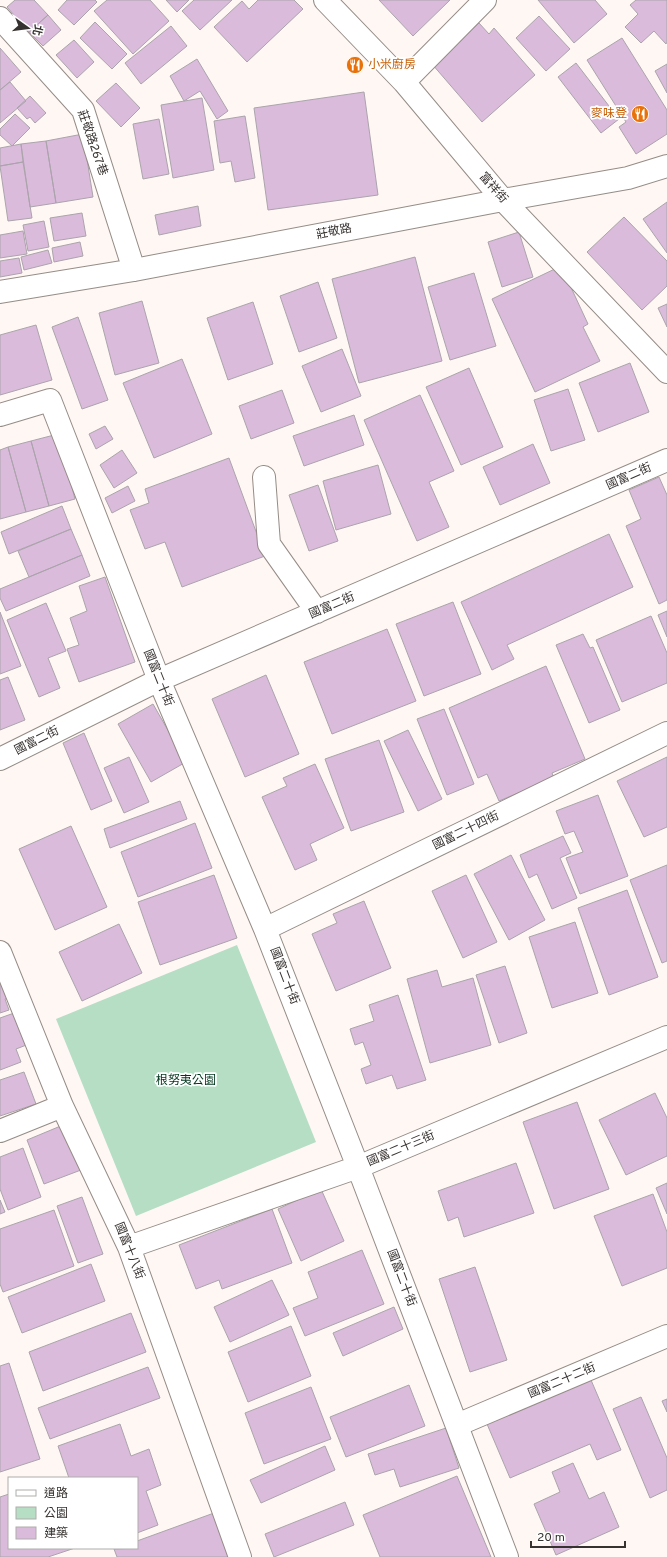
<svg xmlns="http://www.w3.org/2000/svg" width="667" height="1557" font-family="Overpass,'Noto Sans TC',sans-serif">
  <rect width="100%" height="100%" fill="#fff7f3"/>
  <path fill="#b5dec4" d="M237 945 316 1142 136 1216 56 1019Z"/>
  <path fill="#dabbdc" stroke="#aba4ab" d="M15 0H34L48 15 29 32 7 7Z
    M67 0H95L97 2 74 25 58 10Z
    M107 0H150L169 21 133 54 94 11Z
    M166 0H189L177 12Z
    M194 0H232L200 30 182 11Z
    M258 0H294L303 9 247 62 214 27 242 1 249 9Z
    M379 0H450L413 36Z
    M538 0H595L607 14 574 43Z
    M636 0H667V42L666 44 654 31 641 43 625 27 638 14 630 5Z
    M48 15 61 30 43 46 29 32Z
    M539 16 570 49 546 71 516 38Z
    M95 22 127 54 112 69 80 38Z
    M479 23 489 34 494 28 535 75 482 122 432 64Z
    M171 26 187 46 141 84 125 63Z
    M622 38 667 110V134L636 154 619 127 626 122 587 60Z
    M74 40 94 62 77 78 56 55Z
    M0 48 21 72 0 90Z
    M197 59 228 111 217 119 200 91 184 101 170 76Z
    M576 63 619 119 601 133 558 77Z
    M667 64V93L655 71Z
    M10 82 26 101 0 123V90Z
    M116 83 140 108 121 127 96 101Z
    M364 92 378 195 268 210 254 108Z
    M30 96 46 113 35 123 30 117 27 119 17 108Z
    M202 98 214 170 173 178 161 105Z
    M15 114 30 128 12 146 0 135V129Z
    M245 116 255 178 235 182 231 161 220 163 214 121Z
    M159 119 169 174 143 179 133 124Z
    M83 134 93 197 56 203 46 141Z
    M46 141 56 203 30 207 21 144Z
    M21 144 23 162 0 166V148Z
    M23 162 32 218 8 221 0 166Z
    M667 202V253L643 219Z
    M198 206 201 226 159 235 155 215Z
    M82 213 86 236 54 241 50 218Z
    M624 217 667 261V286L642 310 587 252Z
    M44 221 49 247 28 251 23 225Z
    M23 231 27 254 0 258V235Z
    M519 232 533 277 502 287 488 242Z
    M80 242 83 256 54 262 52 248Z
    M48 250 52 263 24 270 21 257Z
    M415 257 442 361 359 383 332 279Z
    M19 258 22 273 0 277V261Z
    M561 266 588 324 583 327 600 361 535 392 492 299Z
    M474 273 496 346 450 360 428 287Z
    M318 282 337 338 299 352 280 296Z
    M142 301 159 363 115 375 99 313Z
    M253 302 273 364 228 380 207 318Z
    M667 304V327L658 308Z
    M78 317 108 400 82 409 52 327Z
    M36 325 52 380 0 395V335Z
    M342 349 361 396 321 412 302 366Z
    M182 359 212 434 154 458 123 383Z
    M630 363 649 412 598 432 579 383Z
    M469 368 503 447 461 465 426 387Z
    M568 389 585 440 551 451 534 400Z
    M282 390 294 423 251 439 239 406Z
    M420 395 454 471 429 482 449 527 417 541 364 420Z
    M354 415 364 445 304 466 293 436Z
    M105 426 113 439 96 449 89 434Z
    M58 434 75 499 49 506 31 441Z
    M31 441 49 506 26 512 8 447Z
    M533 444 550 483 500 505 483 467Z
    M8 447 26 512 0 519V450Z
    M122 450 137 473 114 488 100 465Z
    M229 458 265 556 182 587 165 542 145 549 130 510 149 503 145 489Z
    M378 465 391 514 336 530 323 481Z
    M659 477 667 495V600L659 604 626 526 641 519 629 490Z
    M318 485 338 541 309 551 289 495Z
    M128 486 135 501 112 513 105 498Z
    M62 506 71 529 9 554 1 532Z
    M71 529 82 555 29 577 18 551Z
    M609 534 633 587 507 645 514 659 492 670 461 602Z
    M82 555 90 576 6 611 0 598V589Z
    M105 577 135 662 79 682 67 649 79 645 70 618 87 611 79 586Z
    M453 602 481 674 424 696 396 624Z
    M46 603 66 651 48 658 60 688 39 697 7 620Z
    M667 611V637L658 615Z
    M0 612 21 666 0 674Z
    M651 616 667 653V683L622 702 596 640Z
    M387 629 416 701 332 734 304 662Z
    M583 634 590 648 593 647 620 710 589 723 556 645Z
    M546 666 585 759 552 773 554 778 499 801 487 774 478 778 449 708Z
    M266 675 299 754 245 777 212 699Z
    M8 677 25 720 0 730V680Z
    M153 704 186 762 151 782 118 724Z
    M444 709 474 784 447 795 417 719Z
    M408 730 442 799 418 811 384 741Z
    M84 733 112 801 91 810 63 743Z
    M379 740 404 812 351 831 325 759Z
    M129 757 149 802 124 813 104 768Z
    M667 757V827L644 837 617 781Z
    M315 764 344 828 310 844 317 860 295 870 262 797 287 786 283 778Z
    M598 795 628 876 580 894 566 858 583 852 574 831 565 834 556 811Z
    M180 801 187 819 110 848 104 829Z
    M195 823 212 868 138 897 121 852Z
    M71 826 107 907 55 930 19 849Z
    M563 836 571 853 560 858 577 898 552 909 537 874 529 878 520 855Z
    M511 855 545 920 509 940 474 874Z
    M667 865V961L662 963 630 880Z
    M214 875 237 938 160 965 138 902Z
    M466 875 497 942 463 958 432 891Z
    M627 890 658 977 609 995 578 908Z
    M364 901 391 968 336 991 312 934 337 923 333 914Z
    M575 922 598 993 552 1008 529 937Z
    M119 924 142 973 82 1001 59 952Z
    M505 966 527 1033 499 1043 476 975Z
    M0 967 10 997 5 999 9 1010 0 1013Z
    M437 970 442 987 473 978 491 1045 430 1063 407 979Z
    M398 995 426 1080 397 1089 392 1075 366 1084 361 1069 371 1065 363 1042 355 1045 350 1029 374 1021 369 1005Z
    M17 1012 29 1044 16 1049 21 1062 0 1070V1018Z
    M24 1072 36 1104 0 1116V1080Z
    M655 1093 667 1118V1156L626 1175 599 1120Z
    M577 1102 609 1189 554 1209 523 1122Z
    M63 1125 81 1170 44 1184 27 1140Z
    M23 1148 41 1197 8 1210 0 1189V1157Z
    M516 1163 534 1213 464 1237 458 1217 448 1221 438 1191Z
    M667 1183V1214L656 1188Z
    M321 1189 344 1241 301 1261 278 1209Z
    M653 1194 667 1232V1268L622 1286 594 1216Z
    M82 1197 103 1254 78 1263 57 1206Z
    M0 1200 5 1212 0 1214Z
    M272 1209 292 1263 222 1289 219 1280 196 1289 179 1245Z
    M54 1210 74 1266 3 1292 0 1284V1229Z
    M362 1250 384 1304 305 1336 293 1308 318 1298 308 1272Z
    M91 1264 105 1301 22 1333 8 1297Z
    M475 1267 507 1360 470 1372 439 1279Z
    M272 1280 289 1315 230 1342 214 1307Z
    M394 1307 403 1329 343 1356 333 1333Z
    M131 1313 146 1352 43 1391 29 1352Z
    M291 1326 311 1376 248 1402 228 1352Z
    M9 1363 40 1459 0 1472V1366Z
    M148 1367 160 1398 50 1439 38 1408Z
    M591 1380 621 1450 597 1460 590 1444 510 1478 487 1424Z
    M409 1385 425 1426 346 1457 330 1417Z
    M311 1387 331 1439 264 1464 245 1413Z
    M641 1397 667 1458V1490L650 1498 613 1409Z
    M667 1399V1412L662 1401Z
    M120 1424 131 1456 149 1449 161 1485 146 1491 158 1525 137 1533V1478H69L58 1446Z
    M446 1428 459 1468 400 1487 394 1469 375 1475 368 1454Z
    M325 1446 335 1470 261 1503 250 1480Z
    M573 1463 589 1499 604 1492 619 1527 556 1555 534 1504 560 1492 552 1472Z
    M457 1476 491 1557H380L363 1515Z
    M9 1494V1548H75L48 1557H0V1497Z
    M345 1502 354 1525 274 1557 265 1534Z
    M214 1513 230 1557H117L114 1549 137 1548V1541Z"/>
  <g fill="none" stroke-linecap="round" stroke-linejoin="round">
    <defs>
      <path id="minor" d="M325 0 404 82 503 200 667 372
        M0 18 83 110 134 270
        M404 82 485 0
        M0 292 134 270 503 200 628 178 667 166
        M0 415 50 400 159 680 265 929 358 1167 507 1557
        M264 477 269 544 317 612
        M0 759 159 680 667 460
        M265 929 667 733
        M0 952 62 1106 129 1247 240 1557
        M0 1131 62 1106
        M129 1247 358 1167 667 1037
        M457 1425 667 1336"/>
    </defs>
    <use href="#minor" stroke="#958c87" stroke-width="24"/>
    <use href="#minor" stroke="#fff" stroke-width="22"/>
  </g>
  <defs>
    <symbol id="restaurant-disc" viewBox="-11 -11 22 22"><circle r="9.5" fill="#e8710a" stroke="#fff"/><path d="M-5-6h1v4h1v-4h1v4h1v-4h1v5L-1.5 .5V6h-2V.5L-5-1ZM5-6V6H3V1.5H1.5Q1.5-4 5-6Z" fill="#fff"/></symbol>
  </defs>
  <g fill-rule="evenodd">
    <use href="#restaurant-disc" x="345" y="55" width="20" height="20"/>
    <use href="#restaurant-disc" x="630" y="104" width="20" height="20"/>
  </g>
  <g text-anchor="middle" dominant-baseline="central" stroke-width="3.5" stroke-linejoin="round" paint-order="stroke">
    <g font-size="12" fill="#c56008" stroke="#fff" text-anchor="start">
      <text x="368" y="65">小米廚房</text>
      <text x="627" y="114" text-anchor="end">麥味登</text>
    </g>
    <g font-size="12" fill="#363230" stroke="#fff">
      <text transform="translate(92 143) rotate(71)">莊敬路267巷</text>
      <text transform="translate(493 188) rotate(49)">富祥街</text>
      <text transform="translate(334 232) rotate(-11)">莊敬路</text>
      <text transform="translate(629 477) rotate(-24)">國富二街</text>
      <text transform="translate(332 606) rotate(-23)">國富二街</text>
      <text transform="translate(158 678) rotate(68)">國富二十街</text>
      <text transform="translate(37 741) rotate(-27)">國富二街</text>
      <text transform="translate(466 831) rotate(-26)">國富二十四街</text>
      <text transform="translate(284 976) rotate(69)">國富二十街</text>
      <text transform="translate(401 1149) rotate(-23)">國富二十三街</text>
      <text transform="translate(129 1251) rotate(68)">國富十八街</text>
      <text transform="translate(401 1278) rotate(69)">國富二十街</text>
      <text transform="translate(562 1381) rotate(-23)">國富二十二街</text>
    </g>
    <g font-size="12" fill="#00351d" stroke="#fff">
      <text x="186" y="1081">根努夷公園</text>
    </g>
  </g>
  <rect x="8" y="1477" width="130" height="72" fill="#ffffff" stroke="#afadac"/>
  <rect x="16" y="1490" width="20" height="6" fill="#ffffff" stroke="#afadac"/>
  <text x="44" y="1497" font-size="12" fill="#363230">道路</text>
  <rect x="16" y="1507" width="20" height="12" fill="#b5dec4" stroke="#afadac"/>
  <text x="44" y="1517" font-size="12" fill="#363230">公園</text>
  <rect x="16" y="1527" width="20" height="12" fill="#dabbdc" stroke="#afadac"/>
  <text x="44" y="1537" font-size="12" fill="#363230">建築</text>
  <g transform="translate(28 28) rotate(104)" stroke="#ffffff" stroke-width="3" paint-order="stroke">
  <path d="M0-3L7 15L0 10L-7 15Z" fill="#363230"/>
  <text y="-6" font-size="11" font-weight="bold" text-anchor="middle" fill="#363230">北</text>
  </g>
  <path d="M531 1541v6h94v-6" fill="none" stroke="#363230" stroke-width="2"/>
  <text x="537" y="1541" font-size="12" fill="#363230" stroke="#ffffff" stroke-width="3" paint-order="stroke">20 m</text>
</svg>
